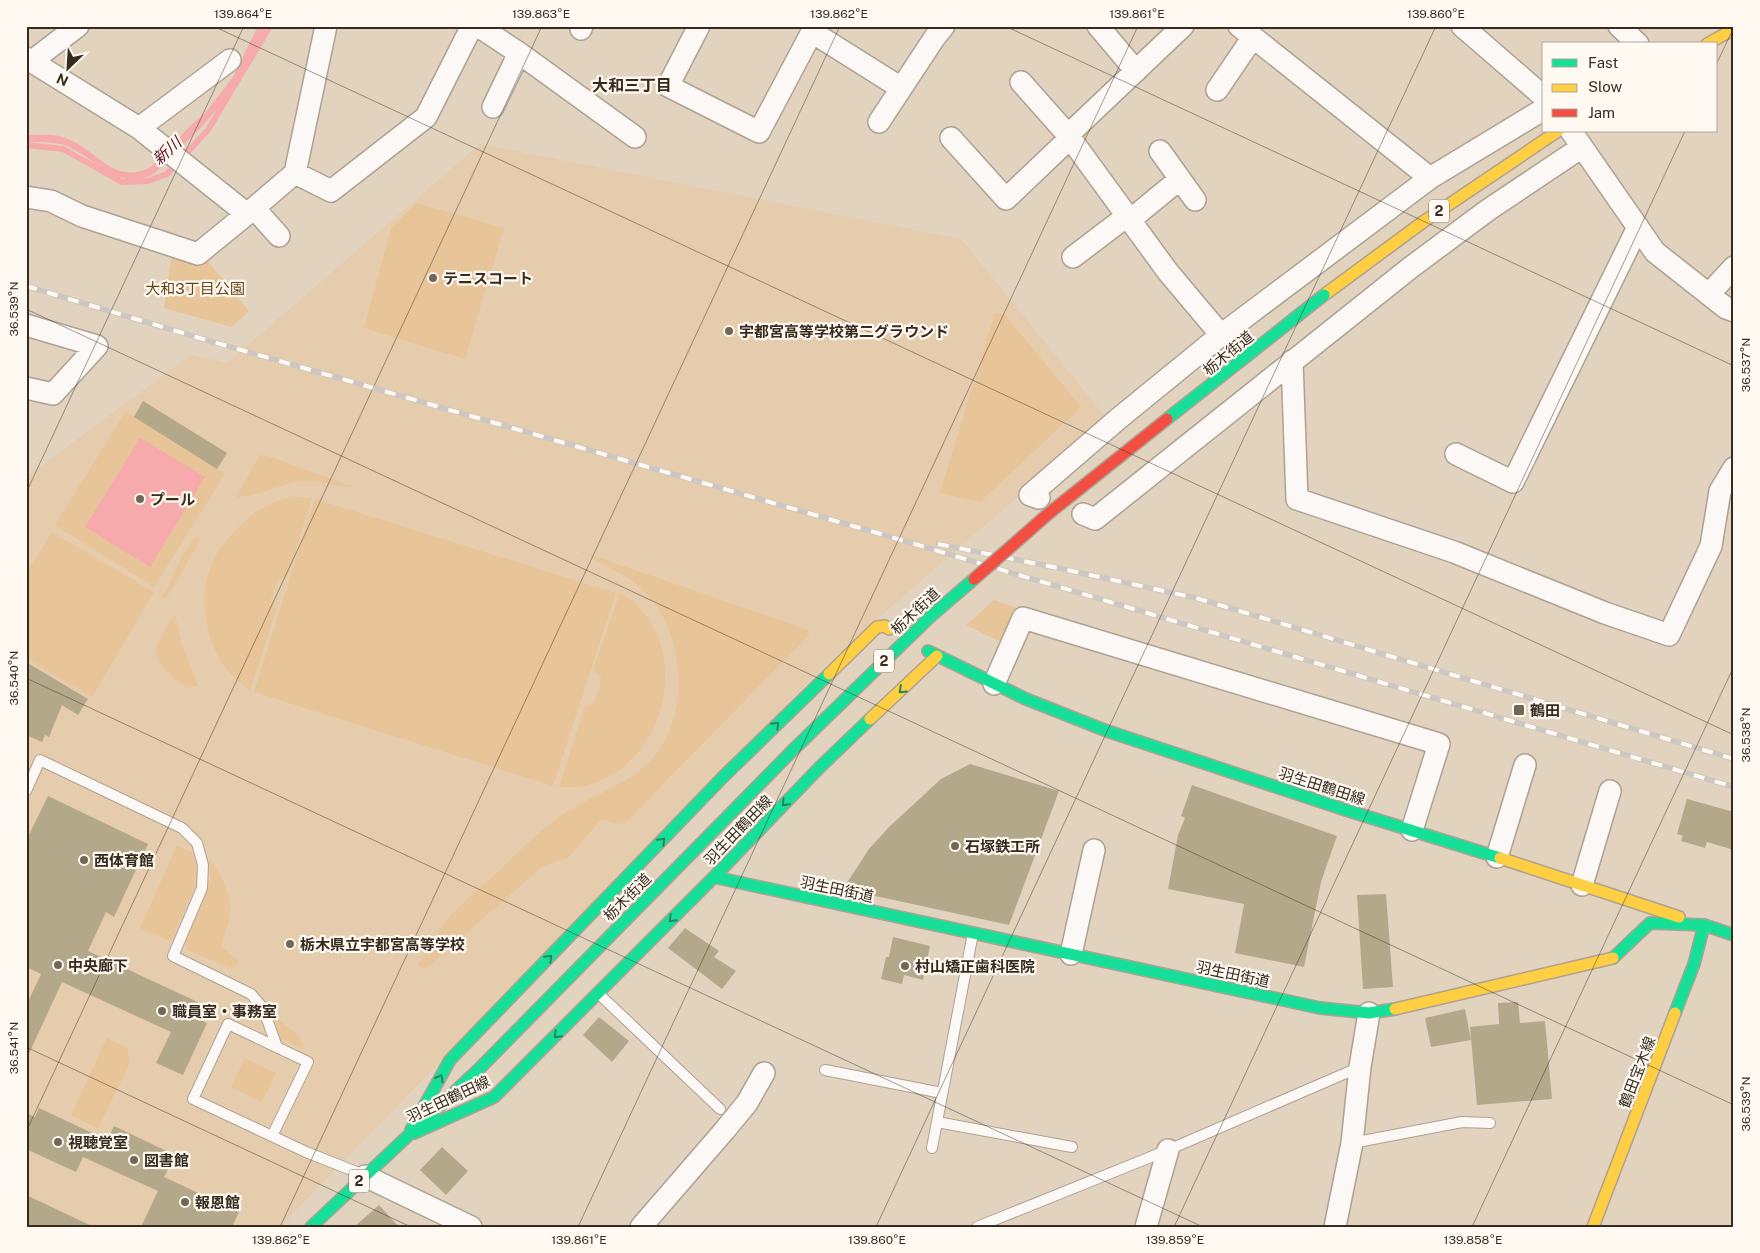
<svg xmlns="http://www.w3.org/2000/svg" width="1760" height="1253" font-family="'Public Sans','Noto Sans JP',sans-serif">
  <rect width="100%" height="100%" fill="#e2d3bf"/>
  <path fill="#e5ccac" d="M480 144 961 239 1107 419 829 661 280 1227H26V477L191 355 227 363Z"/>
  <path fill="#e7c598" d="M416 203 504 228 465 359 364 328 391 228Z
    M172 254 206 259 249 311 232 327 164 308Z
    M995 313 1005 315 1081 407 980 502 940 493Z
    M126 411 225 474 154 587 55 525Z
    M260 455 271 457 356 488C336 486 318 479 297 482 276 485 257 497 236 497Z
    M300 497 312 498 288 575 277 581 270 602 276 610 250 691C241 683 232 677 225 667 206 642 199 599 210 569 215 554 224 542 235 531 253 511 273 498 300 497Z
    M315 499 616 593 553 786 254 692Z
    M52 532 154 592 92 697 26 658V574Z
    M197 535 201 538 176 583 165 599 160 596 166 591 182 556Z
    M577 550 808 630 809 635 626 822 616 823 601 820 568 858 543 866 424 970 418 965C429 948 439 929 452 914 466 899 483 885 499 871 517 854 535 835 555 820 586 796 626 788 653 758 690 716 685 634 647 594 628 574 600 563 577 550Z
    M620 593C634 599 646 614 654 628 688 696 640 794 559 787L585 706 593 703 599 690 601 677 593 670Z
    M994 600 1020 609 1003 643 966 625Z
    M175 614 181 642 198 686C194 686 190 687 186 686 177 684 156 662 156 652 157 640 169 623 175 614Z
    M177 846 192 852 196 864 195 886 171 942 140 928Z
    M209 857C221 875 234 897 229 920 227 928 223 937 221 946L239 962 233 969 188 950 185 941 211 881Z
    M275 1017 300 1037 303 1049 280 1038 276 1026Z
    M107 1038 128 1049 129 1065 98 1128 71 1115Z
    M245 1058 276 1073 262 1102 231 1087Z"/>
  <path fill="#f6aaac" d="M258 26H266C255 51 242 75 226 97 206 126 178 149 154 174 118 192 99 161 69 147 56 141 40 142 26 142V135C41 135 55 133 68 139 98 151 115 186 151 167L190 126 206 112 233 77Z
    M140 438 205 477 150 567 85 527Z"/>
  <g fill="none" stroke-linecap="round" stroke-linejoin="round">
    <path stroke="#f6aaac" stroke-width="6" d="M26 145 63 149 122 182 148 181 167 174 208 130 270 26"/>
  </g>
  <path fill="#b4a88a" d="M143 401 227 453 217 469 134 417Z
    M26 662 88 699 78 715 62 705 49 737 45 735 42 742 26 735Z
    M970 764 1059 791 1009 925 843 889 869 849 889 827 941 779Z
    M1192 785 1337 836 1321 882 1304 967 1235 953 1244 904 1168 889 1178 835 1185 818 1181 816Z
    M48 796 148 844 114 917 106 912 88 951 202 1004 196 1018 207 1023 183 1075 156 1063 171 1032 62 982 26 1060V1006L41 974 26 967V841Z
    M1687 799 1734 812V850L1707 842 1705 848 1681 841 1683 836 1677 834Z
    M1386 894 1393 987 1363 989 1357 895Z
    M685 928 719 951 714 957 736 971 722 989 668 948Z
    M893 937 930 946 923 980 904 975 902 984 881 979 886 957H889Z
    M1518 1002 1520 1023 1545 1021 1552 1099 1477 1105 1470 1027 1499 1024 1498 1003Z
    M1465 1009 1471 1040 1431 1047 1425 1018Z
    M599 1017 629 1041 612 1062 583 1035Z
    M39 1108 107 1140 114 1126 175 1155 164 1177 239 1212 232 1227H141L158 1191 83 1157 76 1172 26 1149V1113L35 1117Z
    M442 1147 468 1171 446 1195 420 1170Z
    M26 1195 94 1227H26Z
    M379 1205 399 1227H354Z"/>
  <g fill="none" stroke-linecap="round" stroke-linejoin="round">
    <defs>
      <path id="lane" d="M26 791 40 760 182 828 197 843 203 865 202 888 173 956 251 994 263 1008 277 1047
        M599 994 720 1109
        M825 1070 942 1093
        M937 1122 1072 1147
        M272 1136 308 1062 228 1024 193 1099 306 1152 364 1175
        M1352 1143 1462 1122 1490 1123
        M932 1148 973 933
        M977 1227 1168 1150 1360 1067"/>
      <path id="street" d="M478 26 519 53 635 137
        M699 26 668 86 759 132 815 26
        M1098 26 1136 71
        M1239 26 1430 178
        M1462 26 1544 97
        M1619 26 1638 44
        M581 29 582 26
        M812 32 901 88
        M26 58 139 128 247 214 295 173 331 191 426 117 472 26
        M32 61 78 26
        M1021 82 1068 135 1168 272 1221 335
        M1217 90 1253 37
        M493 107 519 53
        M879 122 935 37 944 26
        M139 128 230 60
        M1571 131 1655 252 1726 308 1734 311
        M1068 135 1183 26
        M951 138 1006 199 1070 138
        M1160 151 1195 200
        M295 173 326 26
        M26 197 51 201 82 216 198 254 247 214
        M254 208 279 236
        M1130 220 1180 179
        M1073 257 1127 216
        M1709 294 1734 267
        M26 325 97 346 53 394 26 388
        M1292 361 1297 499 1454 552 1605 613 1669 635 1711 546 1720 491 1734 468
        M1456 454 1513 482 1638 227
        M1039 498 1030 495 1118 419 1221 335 1430 178 1544 109
        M1083 514 1095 519 1410 268 1488 210 1582 147
        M994 684 1023 618 1439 744 1412 830
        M1497 857 1525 765
        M1582 885 1610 791
        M1071 954 1094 850
        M365 1176 471 1227
        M641 1227 724 1131 747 1103 764 1073
        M1146 1227 1168 1150
        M1335 1227 1352 1143 1360 1067 1369 1013"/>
      <path id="fast" d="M928 651 1026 699 1107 731 1346 810 1500 858
        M714 877 1320 1008 1369 1013 1395 1009
        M1613 958 1650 923 1704 925 1734 935
        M1675 1013 1694 964 1704 925
        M411 1130 450 1060 723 777 829 674
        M414 1133 494 1097 714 877 820 767 870 719
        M311 1227 481 1067"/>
      <path id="slow" d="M1707 44 1734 29
        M1324 295 1423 222 1558 131
        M829 674 877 627 885 626 889 629
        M870 719 937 656
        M1500 858 1679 917
        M1395 1009 1613 958
        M1593 1227 1675 1013"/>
    </defs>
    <use href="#lane" stroke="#ada192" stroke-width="12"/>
    <use href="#street" stroke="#ada192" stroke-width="24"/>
    <use href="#fast" stroke="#ada192" stroke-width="14"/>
    <use href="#slow" stroke="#ada192" stroke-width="14"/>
    <use href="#lane" stroke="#fbf8f5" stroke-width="10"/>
    <use href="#street" stroke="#fbf8f5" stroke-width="21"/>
    <use href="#fast" stroke="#16e098" stroke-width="11"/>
    <use href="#slow" stroke="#ffcf43" stroke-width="11"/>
    <defs>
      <path id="rail" d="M26 286 196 337 874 532 1734 787
        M938 544 1058 568 1196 598 1734 759"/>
    </defs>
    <use href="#rail" stroke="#ccc7c2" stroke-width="5.5"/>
    <use href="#rail" stroke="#fff9f2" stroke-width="4" stroke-dasharray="11" stroke-linecap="butt"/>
    <defs>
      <path id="fast-bridge" d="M1167 419 1324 295
        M481 1067 794 749 931 616 974 579"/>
      <path id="jam-bridge" d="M974 579 1048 514 1167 419"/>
    </defs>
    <use href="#fast-bridge" stroke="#ada192" stroke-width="14" stroke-linecap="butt"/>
    <use href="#jam-bridge" stroke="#ada192" stroke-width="14" stroke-linecap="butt"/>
    <use href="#fast-bridge" stroke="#16e098" stroke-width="11"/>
    <use href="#jam-bridge" stroke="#f24e42" stroke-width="11"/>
  </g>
  <defs><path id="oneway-chevron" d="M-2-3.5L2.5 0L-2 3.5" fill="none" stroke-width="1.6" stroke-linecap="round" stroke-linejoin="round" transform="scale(1.25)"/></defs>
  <g stroke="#26865b">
    <use href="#oneway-chevron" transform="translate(902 690) rotate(137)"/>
    <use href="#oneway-chevron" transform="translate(776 725) rotate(-45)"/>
    <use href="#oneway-chevron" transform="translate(785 803) rotate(134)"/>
    <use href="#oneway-chevron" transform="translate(662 841) rotate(-46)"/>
    <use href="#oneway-chevron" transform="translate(672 919) rotate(135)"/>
    <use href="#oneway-chevron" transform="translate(549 958) rotate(-46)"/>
    <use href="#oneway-chevron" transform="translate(557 1035) rotate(135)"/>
    <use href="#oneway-chevron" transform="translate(440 1078) rotate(-60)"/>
  </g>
  <path fill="none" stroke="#362b1e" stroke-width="1" stroke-opacity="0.45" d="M213 26 1734 735M1005 26 1734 366M1716 65 1734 27M26 309 1734 1105M26 493 244 26M26 678 1203 1227M26 1047 411 1227M26 1132 542 26M280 1227 840 26M578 1227 1138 26M876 1227 1436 26M1174 1227 1685 131M1472 1227 1734 666"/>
  <g fill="#726656" stroke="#fff9f2" stroke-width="2">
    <circle cx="433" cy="278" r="5"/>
    <circle cx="729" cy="331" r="5"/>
    <circle cx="140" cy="499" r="5"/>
    <rect x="1513" y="704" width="12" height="12" rx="2.5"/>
    <circle cx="955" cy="846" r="5"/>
    <circle cx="84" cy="860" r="5"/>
    <circle cx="290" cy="944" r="5"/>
    <circle cx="58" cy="965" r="5"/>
    <circle cx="905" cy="966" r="5"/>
    <circle cx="162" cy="1011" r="5"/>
    <circle cx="58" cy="1142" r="5"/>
    <circle cx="134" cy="1160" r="5"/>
    <circle cx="185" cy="1202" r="5"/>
  </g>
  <g text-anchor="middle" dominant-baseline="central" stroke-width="4.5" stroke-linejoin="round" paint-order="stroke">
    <g fill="#fff9f2" stroke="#72695e" stroke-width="1">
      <rect x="1429" y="199.5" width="20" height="23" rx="4"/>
      <rect x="874" y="649.5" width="20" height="23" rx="4"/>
      <rect x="349" y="1169.5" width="20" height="23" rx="4"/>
    </g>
    <g font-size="14" font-weight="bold" fill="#362b1e">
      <text x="1439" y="211">2</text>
      <text x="884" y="661">2</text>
      <text x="359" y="1181">2</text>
    </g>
    <g font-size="15" font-weight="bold" fill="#362b1e" stroke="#fff9f2" text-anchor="start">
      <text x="443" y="278">テニスコート</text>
      <text x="739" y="331">宇都宮高等学校第二グラウンド</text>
      <text x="150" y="499">プール</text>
      <text x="1530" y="710">鶴田</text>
      <text x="965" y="846">石塚鉄工所</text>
      <text x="94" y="860">西体育館</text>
      <text x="300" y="944">栃木県立宇都宮高等学校</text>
      <text x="68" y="965">中央廊下</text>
      <text x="915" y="966">村山矯正歯科医院</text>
      <text x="172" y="1011">職員室・事務室</text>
      <text x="68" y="1142">視聴覚室</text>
      <text x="144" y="1160">図書館</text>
      <text x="195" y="1202">報恩館</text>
    </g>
    <g font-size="15" fill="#654619" stroke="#fff9f2">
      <text x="195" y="288">大和3丁目公園</text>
    </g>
    <g font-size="15" fill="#362b1e" stroke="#fff9f2">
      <text transform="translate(1228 353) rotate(-39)">栃木街道</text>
      <text transform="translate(915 611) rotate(-43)">栃木街道</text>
      <text transform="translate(1322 786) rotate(18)">羽生田鶴田線</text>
      <text transform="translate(738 830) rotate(-46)">羽生田鶴田線</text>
      <text transform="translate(837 889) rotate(12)">羽生田街道</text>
      <text transform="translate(627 897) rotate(-45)">栃木街道</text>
      <text transform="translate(1233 974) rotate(12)">羽生田街道</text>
      <text transform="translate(1637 1072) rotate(-69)">鶴田宝木線</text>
      <text transform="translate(448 1099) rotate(-25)">羽生田鶴田線</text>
    </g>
    <g font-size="16" font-weight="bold" fill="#362b1e" stroke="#fff9f2">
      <text x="632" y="85">大和三丁目</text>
    </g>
    <g font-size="16" font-style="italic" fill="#5e0f23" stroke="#fff9f2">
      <text transform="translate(167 151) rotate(-42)">新川</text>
    </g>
  </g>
  <rect width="1760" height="1253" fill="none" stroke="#fff9f2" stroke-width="55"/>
  <rect x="1542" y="42" width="175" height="90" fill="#fff9f2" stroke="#afa79d"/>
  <rect x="1552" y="59" width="25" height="8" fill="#16e098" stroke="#afa79d"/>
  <text x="1588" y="68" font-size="15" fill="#362b1e">Fast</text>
  <rect x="1552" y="84" width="25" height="8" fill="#ffcf43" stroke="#afa79d"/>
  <text x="1588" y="92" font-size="15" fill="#362b1e">Slow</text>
  <rect x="1552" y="109" width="25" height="8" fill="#f24e42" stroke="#afa79d"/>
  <text x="1588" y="118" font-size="15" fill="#362b1e">Jam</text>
  <g transform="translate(68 68) rotate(205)" stroke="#fff9f2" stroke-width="4" paint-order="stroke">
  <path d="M0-4L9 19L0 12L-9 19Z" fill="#362b1e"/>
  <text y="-8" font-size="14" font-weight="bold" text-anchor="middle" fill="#362b1e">N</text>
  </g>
  <rect x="28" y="28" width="1704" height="1198" fill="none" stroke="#362b1e" stroke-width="2"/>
  <g font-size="12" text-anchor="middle" fill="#362b1e">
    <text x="243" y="18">139.864°E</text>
    <text x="541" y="18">139.863°E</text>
    <text x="839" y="18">139.862°E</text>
    <text x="1137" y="18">139.861°E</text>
    <text x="1436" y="18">139.860°E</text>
    <text transform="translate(14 309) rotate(-90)" y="4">36.539°N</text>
    <text transform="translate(1746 365) rotate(-90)" y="4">36.537°N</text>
    <text transform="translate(14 678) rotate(-90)" y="4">36.540°N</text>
    <text transform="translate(1746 735) rotate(-90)" y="4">36.538°N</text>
    <text transform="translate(14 1048) rotate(-90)" y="4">36.541°N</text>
    <text transform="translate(1746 1104) rotate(-90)" y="4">36.539°N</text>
    <text x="281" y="1244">139.862°E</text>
    <text x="579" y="1244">139.861°E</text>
    <text x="877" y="1244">139.860°E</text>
    <text x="1175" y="1244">139.859°E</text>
    <text x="1473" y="1244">139.858°E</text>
  </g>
</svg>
